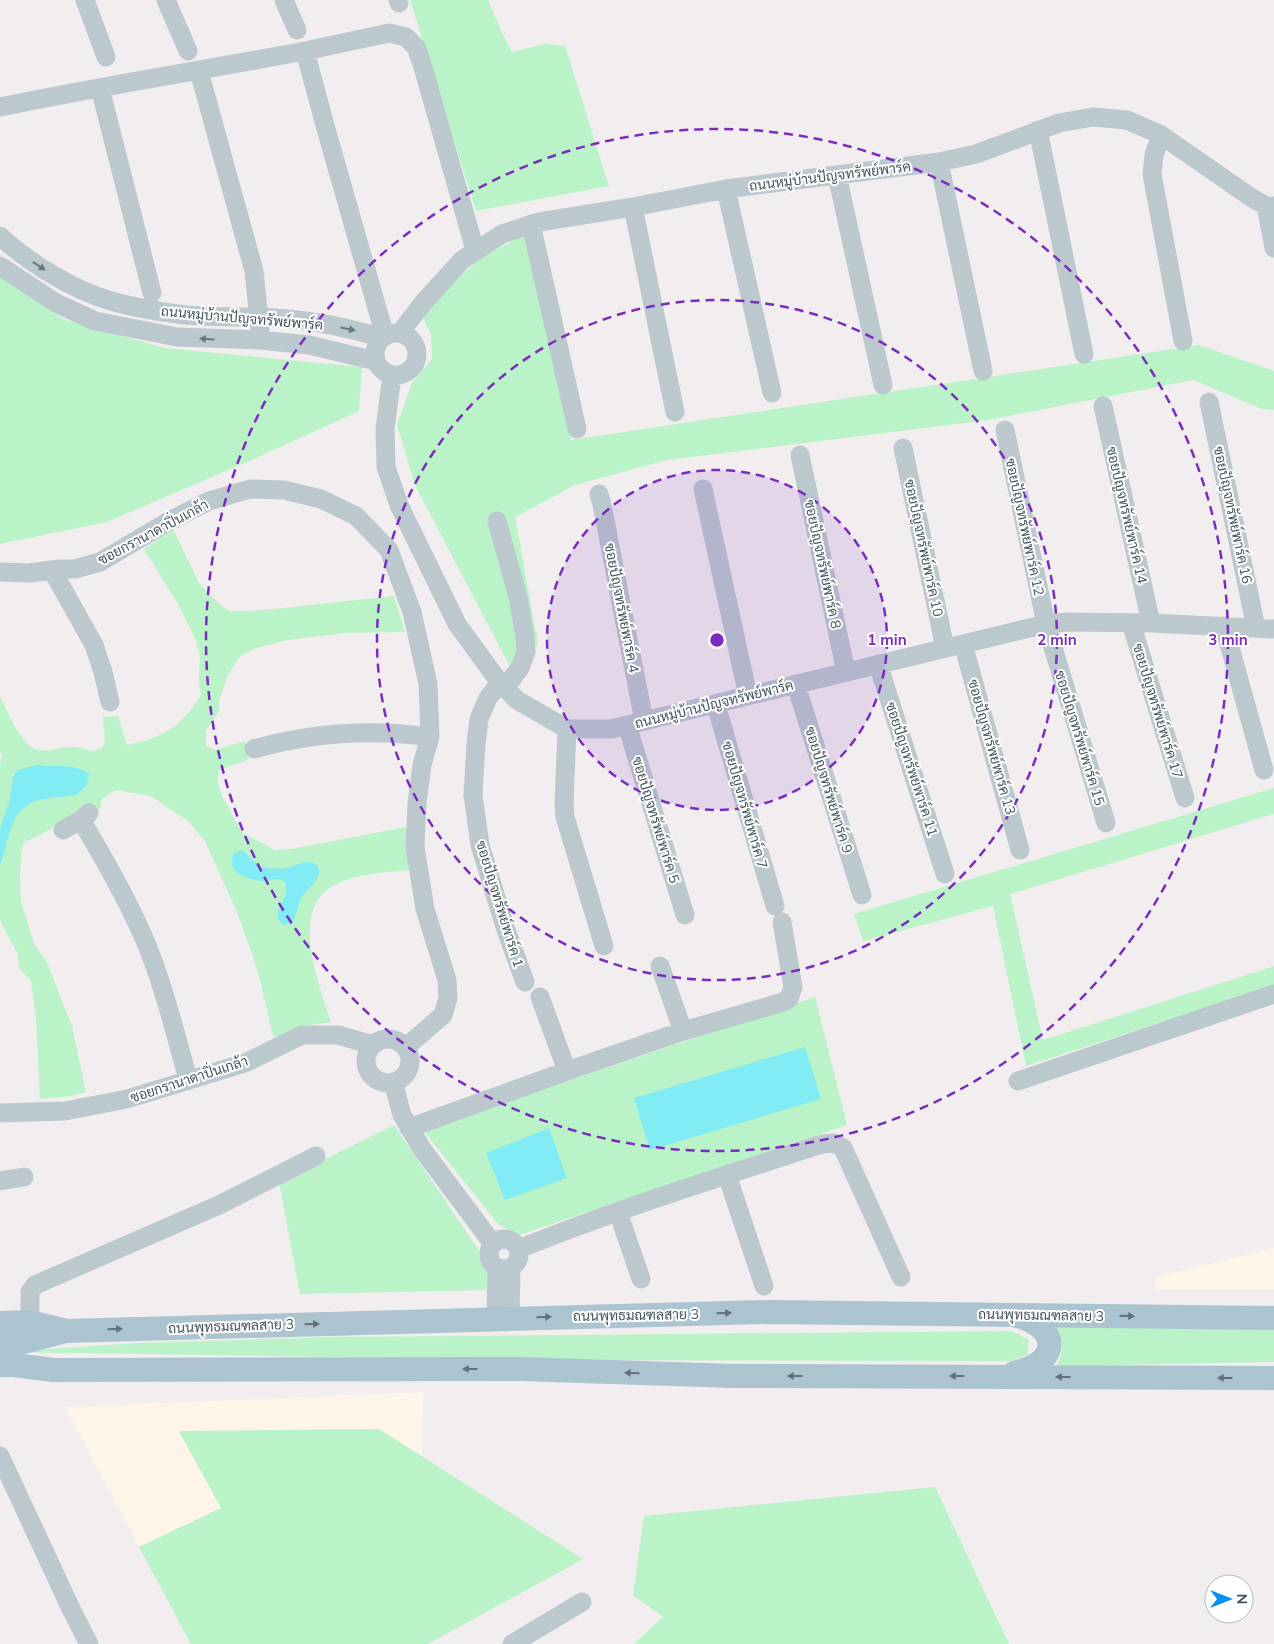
<svg xmlns="http://www.w3.org/2000/svg" width="1274" height="1644" font-family="Mulish,Sarabun,sans-serif">
  <rect width="100%" height="100%" fill="#f2eeef"/>
  <path fill="#fef4e7" d="M1274 1248V1290H1155V1277Z
    M423 1392 422 1456 379 1429 179 1432 221 1508 139 1547 65 1407Z"/>
  <path fill="#b9f3c7" d="M410 0H488L503 35 512 52 545 44 565 46 609 186 476 211Z
    M525 234 571 440 1199 345 1274 371V410L1262 409 1193 380 988 420 667 460 575 485 515 517 538 643 520 686 415 485 397 425 412 383 432 359 431 335 423 317 445 290 481 258Z
    M0 277 63 319 164 348 362 367 359 411 254 459 107 522 0 544Z
    M173 529 199 583 213 598 228 611H248L274 609 394 596 405 632 345 633 288 640 256 648 240 656 227 677 219 701V711L206 731V746L214 750 245 741 248 760C239 764 228 765 219 771L217 780 222 796 242 832 274 850 291 849 406 827 410 870C387 872 348 874 328 889 291 916 320 987 331 1022L296 1027 279 1036H273L261 984 252 953 237 912 205 841 188 821 151 796 116 790 110 793 101 800V807L97 812 60 824 40 835 24 842 21 854 20 877 21 902 34 943 47 963 72 1026 86 1092 72 1096 40 1099 36 1017 31 981 19 968 18 954 0 921V764L2 758 0 751V697C7 711 22 747 38 750 50 752 62 746 74 747 87 747 88 756 103 747L105 740 103 717 118 716 127 745C164 737 180 728 201 695L199 685 200 656 196 640 178 604 144 549Z
    M1274 788V814L1010 894 1043 1040 1274 966V986L1026 1066 993 906 863 941 854 914Z
    M815 997 847 1125 519 1235 498 1224 423 1130Z
    M394 1125 482 1255 483 1264 490 1276 486 1290 300 1294 279 1182Z
    M1054 1323 1274 1329V1362L1057 1366C1065 1347 1062 1341 1054 1323Z
    M1012 1331 1029 1340 1027 1355 1011 1361 531 1360 2 1352 139 1343 335 1337Z
    M379 1429 583 1559 428 1644H191L139 1547 221 1508 179 1431Z
    M935 1487 1009 1644H634L663 1617 633 1595 644 1516Z"/>
  <path fill="#82ecf4" d="M37 765C56 768 73 762 89 774L87 785 76 795C42 800 22 794 9 834 6 843 5 855 0 864V829L10 799 13 777 18 770Z
    M242 850C248 855 256 865 263 867 270 869 280 869 287 868 299 865 309 856 319 868 320 883 307 887 301 899 297 906 298 913 292 923L283 925 278 919C278 917 278 914 278 911 280 903 288 896 286 886 285 876 272 880 266 881 257 882 239 877 234 869 231 865 232 860 233 854Z
    M805 1047 821 1099 650 1150 634 1098Z
    M549 1128 567 1178 505 1200 486 1153Z"/>
  <g fill="none" stroke-linecap="round" stroke-linejoin="round">
    <path stroke="#bbc9cf" stroke-width="19" d="M85 0 106 57
      M166 0 188 51
      M284 0 297 30
      M398 0 399 3
      M199 71 254 271 260 329
      M100 88 152 293
      M0 107C101 86 204 70 305 51
      M1038 130 1084 354
      M1161 135 1154 155 1152 174 1183 341
      M939 162 983 371
      M837 175 883 385
      M726 189 772 393
      M1266 206 1274 248
      M633 207 675 412
      M531 224 577 429
      M0 236C29 263 73 290 111 301 135 308 162 312 186 315 210 317 234 317 258 317 300 318 343 326 382 338
      M0 266 56 303 95 321 177 337 260 340 309 345 376 361
      M375 354a21 21 0 1 1 42 0a21 21 0 1 1-42 0Z
      M400 333 423 303 462 260 502 234 539 222 633 207 726 189 939 162 976 154 1059 123 1093 117 1127 120 1161 135 1252 198 1266 206H1274
      M385 336 326 129 305 51 389 33 406 37 416 47 422 64 475 250
      M392 375 385 429 386 467 399 505 457 624 500 683 517 700 567 729H611L1046 624 1068 622 1151 623 1274 629
      M1209 402 1256 628
      M1103 406 1151 623
      M1005 430 1046 624 1106 823
      M903 448 945 648
      M800 455 846 672
      M703 489 748 696
      M599 494 602 505 644 721
      M497 521 518 597 525 637 526 652 520 668 505 687
      M52 570 94 645 103 672 110 702
      M0 572 29 573 60 569H75L100 562 171 520 209 501 250 489 284 490 321 499 356 516 389 550 412 612 428 684 430 737 422 765 417 803 415 847 425 909 447 980 448 998 443 1015 406 1047
      M1131 623 1185 798
      M1224 626 1264 770
      M963 644 1020 850
      M878 664 945 874
      M500 683 488 698 479 719 476 744 473 795 480 845 506 930 525 982
      M796 685 862 895
      M716 705 775 906
      M627 725 685 915
      M567 729 564 805 565 817 604 946
      M254 749C311 733 372 729 430 737
      M81 820C102 855 122 890 139 927 161 974 173 1026 187 1075V1081
      M63 830 81 820 89 813
      M660 966 683 1031
      M540 997 567 1071
      M366 1061a22 22 0 1 1 44 0a22 22 0 1 1-44 0Z
      M1018 1081 1274 994
      M393 1082 402 1115 422 1149 493 1244
      M0 1113 65 1111 127 1099 245 1063 302 1035H338L373 1045
      M409 1128 567 1071 683 1031 780 1003 789 999 793 987 782 922
      M727 1175 764 1286
      M0 1181 24 1177
      M618 1212 641 1279
      M489 1254a15 15 0 1 1 30 0a15 15 0 1 1-30 0Z
      M519 1249C618 1209 720 1177 822 1144L834 1143 843 1148 901 1277
      M510 1318 511 1268
      M496 1319 497 1268
      M30 1322V1292L35 1285 219 1205 316 1156
      M0 1456 72 1611 89 1644
      M512 1644 582 1602"/>
    <path stroke="#acc3d0" stroke-width="24" d="M0 1323 30 1322 62 1330
      M0 1343H20L66 1331 768 1312 1274 1318
      M0 1365H14L53 1370 519 1369 734 1376 1274 1378
      M1014 1373C1024 1370 1035 1368 1042 1360 1062 1340 1038 1320 1017 1316"/>
  </g>
  <defs><path id="oneway-solid" d="M-6-.8H1V-3.2L6.5 0L1 3.2V.8H-6Z" transform="scale(1.25)"/></defs>
  <g fill="#687880">
    <use href="#oneway-solid" transform="translate(39 266) rotate(33)"/>
    <use href="#oneway-solid" transform="translate(348 329) rotate(12)"/>
    <use href="#oneway-solid" transform="translate(207 339) rotate(-177)"/>
  </g>
  <g fill="#5f717a">
    <use href="#oneway-solid" transform="translate(724 1313) rotate(-1)"/>
    <use href="#oneway-solid" transform="translate(1127 1316) rotate(1)"/>
    <use href="#oneway-solid" transform="translate(544 1317) rotate(-1)"/>
    <use href="#oneway-solid" transform="translate(312 1324) rotate(-2)"/>
    <use href="#oneway-solid" transform="translate(115 1329) rotate(-2)"/>
    <use href="#oneway-solid" transform="translate(470 1369) rotate(180)"/>
    <use href="#oneway-solid" transform="translate(632 1373) rotate(-178)"/>
    <use href="#oneway-solid" transform="translate(795 1376) rotate(-180)"/>
    <use href="#oneway-solid" transform="translate(957 1376) rotate(-180)"/>
    <use href="#oneway-solid" transform="translate(1063 1377) rotate(-180)"/>
    <use href="#oneway-solid" transform="translate(1225 1378) rotate(-180)"/>
  </g>
  <circle cx="717" cy="640" r="170" fill="#7b2cbf" fill-opacity=".12"/>
  <g fill="none" stroke="#7b2cbf" stroke-width="2.5" stroke-dasharray="9 6">
    <circle cx="717" cy="640" r="170"/>
    <circle cx="717" cy="640" r="340"/>
    <circle cx="717" cy="640" r="511"/>
  </g>
  <g text-anchor="middle" dominant-baseline="central" stroke-width="4" stroke-linejoin="round" paint-order="stroke">
    <g font-size="14" fill="#45565e" stroke="#fff">
      <text transform="translate(830 176) rotate(-7)">ถนนหมู่บ้านปัญจทรัพย์พาร์ค</text>
      <text transform="translate(242 318) rotate(5)">ถนนหมู่บ้านปัญจทรัพย์พาร์ค</text>
      <text transform="translate(1127 515) rotate(77)">ซอยปัญจทรัพย์พาร์ค 14</text>
      <text transform="translate(1233 515) rotate(78)">ซอยปัญจทรัพย์พาร์ค 16</text>
      <text transform="translate(1025 527) rotate(78)">ซอยปัญจทรัพย์พาร์ค 12</text>
      <text transform="translate(153 532) rotate(-28)">ซอยกรานาดาปิ่นเกล้า</text>
      <text transform="translate(924 548) rotate(78)">ซอยปัญจทรัพย์พาร์ค 10</text>
      <text transform="translate(823 564) rotate(78)">ซอยปัญจทรัพย์พาร์ค 8</text>
      <text transform="translate(622 608) rotate(79)">ซอยปัญจทรัพย์พาร์ค 4</text>
      <text transform="translate(714 704) rotate(-14)">ถนนหมู่บ้านปัญจทรัพย์พาร์ค</text>
      <text transform="translate(1158 711) rotate(73)">ซอยปัญจทรัพย์พาร์ค 17</text>
      <text transform="translate(1080 738) rotate(73)">ซอยปัญจทรัพย์พาร์ค 15</text>
      <text transform="translate(992 747) rotate(74)">ซอยปัญจทรัพย์พาร์ค 13</text>
      <text transform="translate(912 769) rotate(72)">ซอยปัญจทรัพย์พาร์ค 11</text>
      <text transform="translate(829 790) rotate(73)">ซอยปัญจทรัพย์พาร์ค 9</text>
      <text transform="translate(745 805) rotate(74)">ซอยปัญจทรัพย์พาร์ค 7</text>
      <text transform="translate(656 820) rotate(73)">ซอยปัญจทรัพย์พาร์ค 5</text>
      <text transform="translate(500 904) rotate(73)">ซอยปัญจทรัพย์พาร์ค 1</text>
      <text transform="translate(189 1079) rotate(-18)">ซอยกรานาดาปิ่นเกล้า</text>
      <text transform="translate(636 1315) rotate(-1)">ถนนพุทธมณฑลสาย 3</text>
      <text transform="translate(1041 1315) rotate(1)">ถนนพุทธมณฑลสาย 3</text>
      <text transform="translate(231 1326) rotate(-2)">ถนนพุทธมณฑลสาย 3</text>
    </g>
  </g>
  <circle cx="717" cy="640" r="8" fill="#7b2cbf" stroke="#fff" stroke-width="2.5"/>
  <g font-size="15" text-anchor="middle" font-weight="bold" fill="#7b2cbf" stroke="#fff" stroke-width="4" stroke-linejoin="round" paint-order="stroke">
    <text x="887" y="645">1 min</text>
    <text x="1057" y="645">2 min</text>
    <text x="1228" y="645">3 min</text>
  </g>
  <g transform="translate(1229 1599) rotate(90)"><circle r="24" fill="#ffffff" stroke="#b5bbbf"/>
  <path d="M0-4L9 19L0 12L-9 19Z" fill="#088ff2"/>
  <text y="-8" font-size="14" font-weight="bold" text-anchor="middle" fill="#45565e">N</text>
  </g>
</svg>
